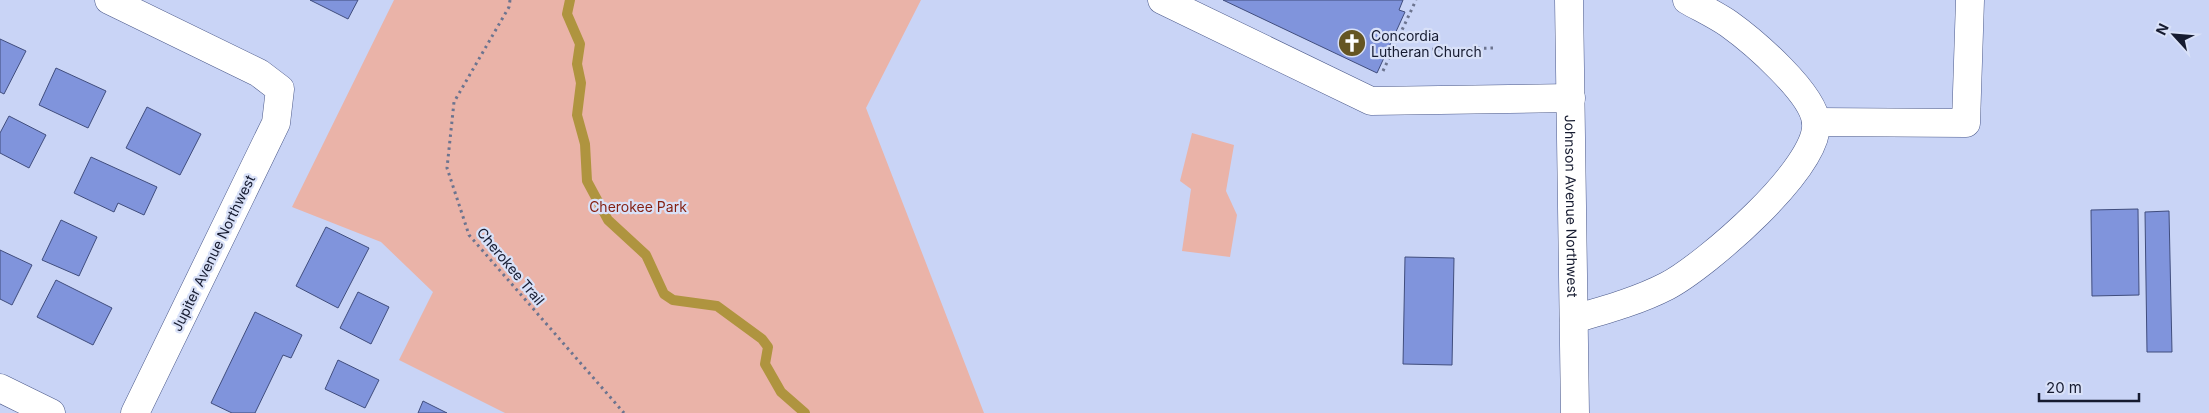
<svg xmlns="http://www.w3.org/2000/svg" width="2209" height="413" font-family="Inter,sans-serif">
  <rect width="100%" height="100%" fill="#c9d4f6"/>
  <path fill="#eab3a8" d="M394 0H921L866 108 984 413H505L399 360 433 292 381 242 292 207Z
    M1192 133 1234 145 1226 191 1237 215 1230 257 1182 251 1191 189 1180 181Z"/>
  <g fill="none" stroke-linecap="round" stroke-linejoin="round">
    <path stroke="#af943f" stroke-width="10" d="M570 0 567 14 580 44 577 64 581 83 577 115 585 144 587 181 608 220 646 255 664 294 673 300 717 306 762 339 768 347 765 364 781 392 805 413"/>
  </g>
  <path fill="#8094dc" stroke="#404d7d" d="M310 0H358L348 19Z
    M1223 0H1403L1399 10 1405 12 1377 73Z
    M0 39 26 51 4 94 0 92Z
    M56 68 106 91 88 128 39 105Z
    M147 107 201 134 180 175 126 148Z
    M9 116 46 135 29 168 0 153V133Z
    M91 157 157 187 144 215 118 203 114 212 74 193Z
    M2138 209 2139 295 2092 296 2091 210Z
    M2169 211 2172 352H2147L2145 212Z
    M61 220 97 237 79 276 42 260Z
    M326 227 369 248 338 308 296 286Z
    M0 250 32 265 12 305 0 299Z
    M1405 257 1454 258 1452 365 1403 364Z
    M56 280 112 308 93 345 37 317Z
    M358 292 389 307 371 344 340 328Z
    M255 312 302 335 291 358 283 355 255 413H232L211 403Z
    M338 360 379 380 365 408 325 389Z
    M423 401 447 413H418Z"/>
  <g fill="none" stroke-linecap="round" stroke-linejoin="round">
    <defs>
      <g id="minor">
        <path d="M109 0 259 73 280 89 276 123 135 413"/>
        <path d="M1162 0 1371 101 1571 98"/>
        <path id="s1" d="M1569 0 1575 413"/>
        <path d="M1816 122 1966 123 1970 0"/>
        <path d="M1574 319C1605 310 1638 301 1667 286 1705 266 1821 167 1816 122 1813 93 1754 42 1729 24 1716 15 1701 8 1687 0"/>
        <path d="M0 388 51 413"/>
      </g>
    </defs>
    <use href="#minor" stroke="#4b598a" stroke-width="29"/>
    <path stroke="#6c748f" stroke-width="3" stroke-dasharray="2.5 4" stroke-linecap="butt" d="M510 0 509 7 454 102 447 168 469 235 624 413
      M1393 50 1494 48
      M1383 71 1416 0"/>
    <use href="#minor" stroke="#fff" stroke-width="28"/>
  </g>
  <defs>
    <symbol id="church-disc" viewBox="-11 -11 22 22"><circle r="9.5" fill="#655522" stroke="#d9e1f8"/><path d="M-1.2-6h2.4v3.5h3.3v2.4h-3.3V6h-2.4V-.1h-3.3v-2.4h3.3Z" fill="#fff"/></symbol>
  </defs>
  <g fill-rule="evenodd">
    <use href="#church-disc" x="1336" y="27" width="32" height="32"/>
  </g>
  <g text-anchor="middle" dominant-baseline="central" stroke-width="4.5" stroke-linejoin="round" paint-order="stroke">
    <g font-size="14" fill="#161b30" stroke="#d9e1f8" text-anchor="start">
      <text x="1371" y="35">Concordia<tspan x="1371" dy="16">Lutheran Church</tspan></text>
    </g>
    <g font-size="14" fill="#841f11" stroke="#d9e1f8">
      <text x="638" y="206">Cherokee Park</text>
    </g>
    <g font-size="14" fill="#161b30" stroke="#d9e1f8">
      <text stroke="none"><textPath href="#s1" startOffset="206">Johnson Avenue Northwest</textPath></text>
      <text transform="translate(213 253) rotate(-64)">Jupiter Avenue Northwest</text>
      <text transform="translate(511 266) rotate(50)">Cherokee Trail</text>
    </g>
  </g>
  <g transform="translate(2174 35) rotate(296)" stroke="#d9e1f8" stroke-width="4" paint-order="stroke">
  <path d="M0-4L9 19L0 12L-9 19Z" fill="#161b30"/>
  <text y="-8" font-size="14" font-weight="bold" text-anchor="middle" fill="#161b30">N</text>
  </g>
  <path d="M2039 393v8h100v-8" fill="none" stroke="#161b30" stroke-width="2.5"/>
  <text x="2046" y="393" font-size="15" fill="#161b30" stroke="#d9e1f8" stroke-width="4" paint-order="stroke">20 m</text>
</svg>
